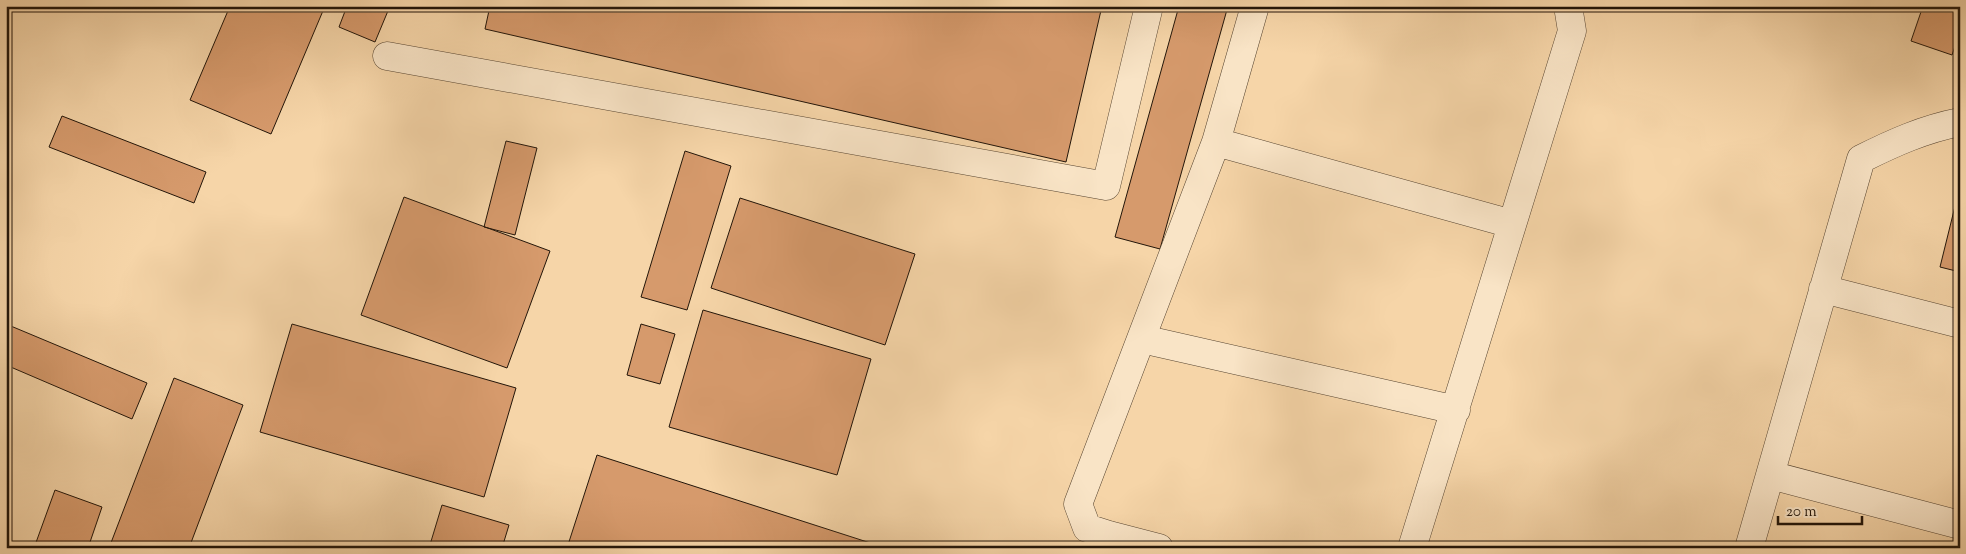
<svg xmlns="http://www.w3.org/2000/svg" width="1966" height="554" font-family="'Sorts Mill Goudy',serif">
  <rect width="100%" height="100%" fill="#f6d5a8"/>
  <filter id="stains"><feTurbulence type="fractalNoise" baseFrequency=".004" numOctaves="4"/><feColorMatrix values="0 0 0 0 .2 0 0 0 0 .09 0 0 0 0 .02 0 0 0 .5 -.17"/></filter>
  <radialGradient id="worn" r=".72"><stop offset=".6" stop-color="#630" stop-opacity="0"/><stop offset="1" stop-color="#630" stop-opacity=".3"/></radialGradient>
  <path fill="#d69a6c" stroke="#221509" d="M230 6H325L271 134 190 100Z
    M347 6H390L375 42 339 27Z
    M490 6H1102L1066 162 485 29Z
    M1179 6H1228L1160 249 1115 237Z
    M1923 6H1960V32L1952 55 1911 41Z
    M62 116 206 172 194 203 49 147Z
    M506 141 537 148 515 235 484 227Z
    M685 151 731 166 687 310 641 297Z
    M1960 186V272L1940 267Z
    M404 197 550 251 507 368 361 315Z
    M740 198 915 254 885 345 711 288Z
    M703 310 871 359 837 475 669 427Z
    M6 324 147 383 132 419 6 365Z
    M292 324 516 388 484 497 260 432Z
    M641 324 675 334 660 384 627 375Z
    M174 378 243 405 189 548H109Z
    M597 455 886 548H567Z
    M55 490 102 507 88 548H34Z
    M442 505 509 525 502 548H429Z"/>
  <g fill="none" stroke-linecap="round" stroke-linejoin="round">
    <defs>
      <path id="minor" d="M387 56 1106 186 1149 6
        M1216 142 1512 224
        M1823 289 1960 324
        M1142 339 1456 410
        M1770 475 1960 525
        M1159 548 1109 535 1087 528 1078 504 1216 142 1255 6
        M1412 548 1572 31 1568 6
        M1749 548 1861 159C1893 143 1924 129 1960 122"/>
    </defs>
    <use href="#minor" stroke="#574531" stroke-width="29"/>
    <use href="#minor" stroke="#f9e4c6" stroke-width="28"/>
  </g>
  <rect width="1966" height="554" fill="none" stroke="#f6d5a8" stroke-width="25"/>
  <rect x="8" y="8" width="1951" height="539" fill="none" stroke="#221509" stroke-width="2.5"/>
  <rect x="12" y="12" width="1941" height="529" fill="none" stroke="#221509"/>
  <path d="M1778 516v8h84v-8" fill="none" stroke="#221509" stroke-width="2.5"/>
  <text x="1786" y="516" font-size="15" fill="#221509" stroke="#f9e4c6" stroke-width="4" paint-order="stroke">20 m</text>
  <rect width="100%" height="100%" filter="url(#stains)"/>
  <rect width="100%" height="100%" fill="url(#worn)"/>
</svg>
